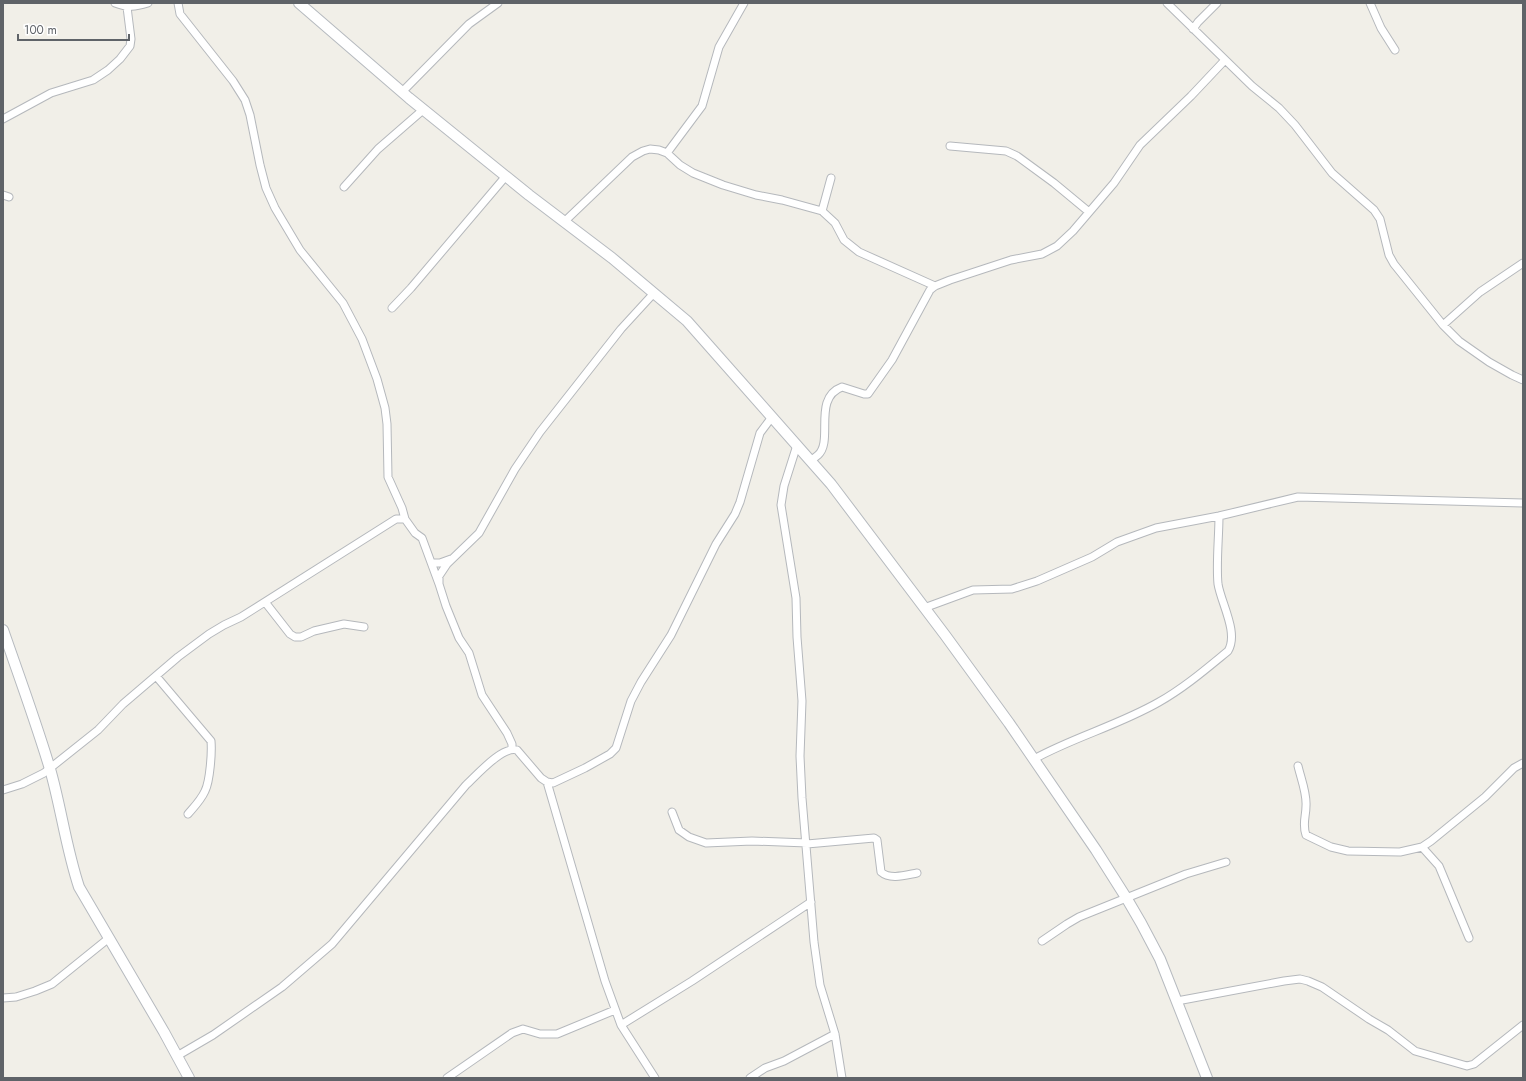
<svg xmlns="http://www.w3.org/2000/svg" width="1526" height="1081" font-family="Jost,sans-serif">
  <rect width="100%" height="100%" fill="#f1efe8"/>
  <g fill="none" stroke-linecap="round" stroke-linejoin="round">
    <defs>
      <path id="minor" d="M115 3C128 8 135 7 148 3
        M178 3 180 14 233 81 245 100 250 115 260 165 266 188 275 208 300 250 343 303 362 339 377 379 385 408 387 424 388 477 402 508 405 519
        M1167 3 1252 86 1279 108 1295 125 1332 173 1374 210 1380 219 1389 255 1394 264 1443 325 1459 341 1489 362 1512 375 1523 380
        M1370 3 1381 28 1395 50
        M1193 29 1198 22 1217 3
        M402 92 469 24 498 3
        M3 119 51 93 93 80 108 70 120 59 130 46 131 39 127 7
        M950 146 1006 151 1017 156 1054 183 1089 212
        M667 153 702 106 719 47 744 3
        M344 187 378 149 424 109
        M3 195 9 197
        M822 211 831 178
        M564 222 632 157 643 151 650 149 659 150 667 153 680 165 693 173 723 185 756 195 782 200 822 211 835 223 844 240 859 252 935 286
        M392 308 411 288 506 176
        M1443 325 1480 292 1523 263
        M797 445 784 486 781 505 796 598 797 637 802 701 800 756 802 798 814 942 820 985 835 1034 842 1078
        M810 460C813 459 816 457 818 455 834 441 812 398 842 387L864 394H868L892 360 930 290 935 286 950 280 1011 260 1042 254 1057 246 1073 231 1114 183 1140 145 1191 96 1225 60
        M432 563H440L451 559
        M265 602 290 634 295 637H301L314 631 344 624 364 627
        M924 608 973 590 1012 589 1037 581 1092 557 1117 542 1156 528 1219 516 1298 497 1523 503
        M156 676 211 741C212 752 210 781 205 791 201 800 194 807 188 814
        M512 749V744L507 733 482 695 469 653 459 638 446 606 439 584V576L447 564 479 533 515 469 540 432 621 329 654 293
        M1034 759C1074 737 1119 725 1159 702 1184 688 1206 669 1228 651 1239 633 1221 603 1218 584 1216 563 1219 537 1219 516
        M1298 766C1301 779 1307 793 1306 806 1306 817 1302 824 1306 835L1331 847 1348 851 1400 852 1422 847 1431 841 1485 797 1514 768 1523 763
        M547 782 605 981 621 1025 655 1078
        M3 790 22 784 44 773 98 730 123 704 178 657 209 634 224 625 241 617 396 519H405L415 533 422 538 439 584
        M672 812 679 830 689 837 706 843 752 841 807 843
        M807 844 874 838 877 840 881 872C890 880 906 875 917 873
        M1422 847 1439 866 1469 938
        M1042 941 1067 924 1079 917 1186 874 1226 862
        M3 998 16 997 35 991 52 984 109 938
        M1177 1001 1284 981 1300 979 1308 981 1322 987 1369 1019 1388 1030 1415 1051 1467 1066 1474 1064 1523 1025
        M621 1025 692 981 811 902
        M177 1056 213 1035 282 987 332 944 466 785C477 775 502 746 517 750L541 778 547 782 553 783 585 768 610 754 616 748 631 701 641 682 671 635 716 544 735 514 740 502 760 433 772 417
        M447 1078 512 1033 523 1029 540 1034H557L615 1010
        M750 1078 765 1068 784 1061 835 1034"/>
      <path id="secondary" d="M299 3 409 98 529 195 612 258 687 321 831 484 945 635 1009 723 1096 850 1127 899 1141 923 1160 959 1207 1078
        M3 630C19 676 36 722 50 769 61 807 66 848 79 887L164 1032 189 1078"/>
    </defs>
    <use href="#minor" stroke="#b5b8bc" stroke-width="9"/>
    <use href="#secondary" stroke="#b6babf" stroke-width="12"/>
    <use href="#minor" stroke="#fff" stroke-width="7"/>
    <use href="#secondary" stroke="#fff" stroke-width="10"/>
  </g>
  <rect width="1526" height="1081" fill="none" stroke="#5f6368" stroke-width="8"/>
  <path d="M18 34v6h111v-6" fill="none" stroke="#5f6368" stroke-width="2"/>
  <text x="24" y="34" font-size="12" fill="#5f6368" stroke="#ffffff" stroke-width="3" paint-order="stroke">100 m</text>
</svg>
